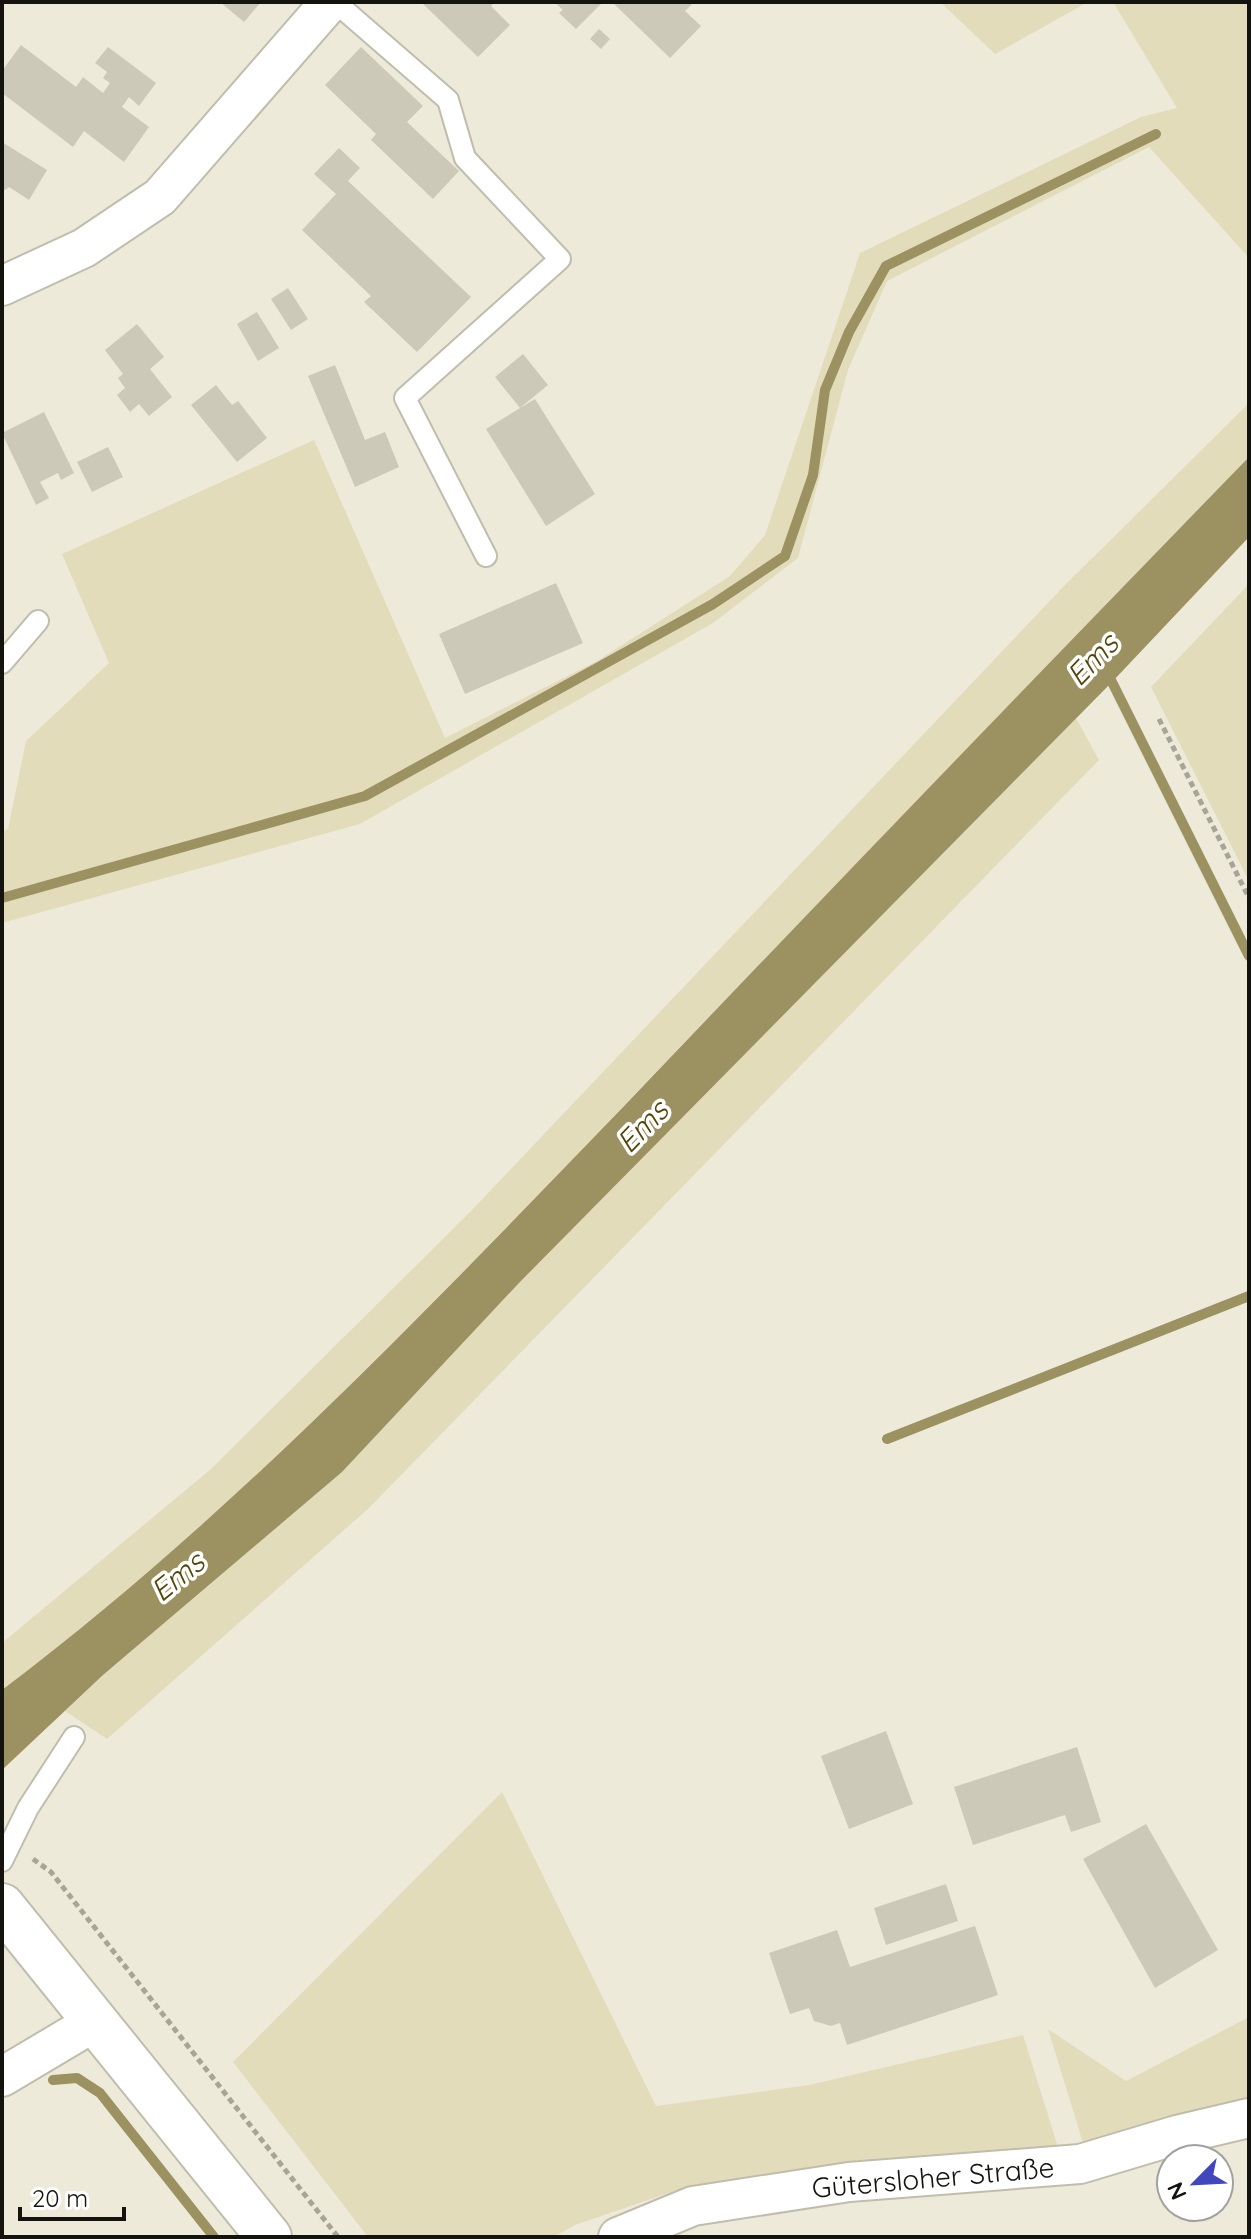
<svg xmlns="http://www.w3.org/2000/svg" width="1251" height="2239" font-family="Quicksand,sans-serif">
  <rect width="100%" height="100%" fill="#eeeada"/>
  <path fill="#e3dcbb" d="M940 2H1088L995 54Z
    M1113 2H1249V258L1149 147 887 281 848 370 798 558 713 623 360 824 2 923V832L8 829 26 741 109 663 62 554 314 440 445 738 597 661 730 576 765 535 860 253 1141 117 1177 108Z
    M1249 403V457C1042 670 837 884 631 1098 431 1306 232 1516 2 1690V1643L211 1469 472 1210 1064 586Z
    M1249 584V881L1151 687Z
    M1076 718 1099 760 369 1508 107 1739 65 1711 103 1675 342 1472 518 1284Z
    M502 1792 656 2106 809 2085 1023 2035 1058 2147 689 2186 575 2225 554 2237H368L233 2062Z
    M1249 2017V2101L1083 2143 1048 2029 1126 2081Z"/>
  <path fill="#9c9161" d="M1249 457V537L1112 682 518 1284 342 1472 103 1675 2 1770V1690C230 1518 427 1310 625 1105 832 888 1040 672 1249 457Z"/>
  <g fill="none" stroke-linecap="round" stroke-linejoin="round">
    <path stroke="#9c9161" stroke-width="10" d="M1107 672 1249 956
      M2 898 365 796 713 604 785 556 813 475 825 390 849 332 886 266 1156 134
      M887 1439 1249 1296
      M53 2080 77 2078 100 2093 214 2237"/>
  </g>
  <path fill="#ccc9b9" d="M220 2H261L244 22Z
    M421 2H495L491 6 510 25 478 57Z
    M554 2H603L576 29 559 13 563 10Z
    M612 2H694L685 11 701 26 670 58Z
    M599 29 610 39 601 49 590 39Z
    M21 45 76 87 83 77 103 93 110 83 103 78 107 72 95 63 108 47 156 83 139 106 129 97 122 107 149 127 124 162 84 131 73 147 2 93V71Z
    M361 47 423 106 407 122 459 171 433 199 371 140 376 134 325 85Z
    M2 142 47 170 29 200 9 187 2 192Z
    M339 148 360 168 348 181 471 297 417 352 364 302 371 296 302 230 336 194 314 174Z
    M288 288 308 319 291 330 271 299Z
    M257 312 279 348 258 361 237 324Z
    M137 324 164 357 150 369 172 397 149 416 139 404 130 412 117 395 125 388 118 378 123 374 105 350Z
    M523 354 548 385 520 408 535 399 595 494 546 526 486 429 520 408 495 377Z
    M335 365 365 440 385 432 399 467 355 487 308 376Z
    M216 385 232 405 238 401 267 438 237 462 191 405Z
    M44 412 74 473 61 480 58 473 40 482 49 498 36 505 2 433Z
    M108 447 123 477 92 492 77 462Z
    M556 583 583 643 465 694 439 634Z
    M886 1731 913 1804 849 1829 821 1756Z
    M1077 1747 1101 1822 1071 1832 1065 1815 973 1845 954 1787Z
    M1146 1824 1218 1950 1155 1988 1083 1859Z
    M946 1884 958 1921 886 1945 874 1908Z
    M975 1926 998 1995 847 2045 840 2023 831 2026 814 2021 809 2008 790 2014 769 1953 837 1930 850 1967Z"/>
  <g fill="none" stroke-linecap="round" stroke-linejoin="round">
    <defs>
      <path id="lane" d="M335 2 448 100 465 158 560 259 405 398 486 556
        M2 663 38 621
        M2 1861 28 1808 74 1737"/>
      <path id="street" d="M2 286 84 248 160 197 330 2
        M2 2077 96 2021
        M618 2237 693 2206 849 2182 1080 2164 1177 2135 1249 2118"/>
      <path id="secondary" d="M2 1906 269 2237"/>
    </defs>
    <use href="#lane" stroke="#c1bdad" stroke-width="24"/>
    <use href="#street" stroke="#c1bdad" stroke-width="42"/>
    <use href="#secondary" stroke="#c1bdad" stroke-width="48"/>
    <path stroke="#a8a498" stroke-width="5" stroke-dasharray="6 4" stroke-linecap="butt" d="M1159 719 1249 898
      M33 1859 51 1872 338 2237"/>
    <use href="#lane" stroke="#fff" stroke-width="20"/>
    <use href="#street" stroke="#fff" stroke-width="38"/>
    <use href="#secondary" stroke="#fff" stroke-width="44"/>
  </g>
  <g text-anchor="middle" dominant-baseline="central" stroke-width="7" stroke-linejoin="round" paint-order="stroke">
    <g font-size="28" fill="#15130e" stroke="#fff">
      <text transform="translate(933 2177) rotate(-5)">Gütersloher Straße</text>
    </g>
    <g font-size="30" font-style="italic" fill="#524506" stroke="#fff">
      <text transform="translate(1092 659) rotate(-46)">Ems</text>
      <text transform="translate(642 1126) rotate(-46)">Ems</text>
      <text transform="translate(177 1576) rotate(-39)">Ems</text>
    </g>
  </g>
  <rect width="1251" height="2239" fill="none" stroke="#15130e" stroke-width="8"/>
  <g transform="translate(1195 2183) rotate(246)"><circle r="38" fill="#ffffff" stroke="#a1a19f" stroke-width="2"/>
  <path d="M0-6L14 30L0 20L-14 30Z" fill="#4147bc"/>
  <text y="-12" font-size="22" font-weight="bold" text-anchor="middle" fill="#15130e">N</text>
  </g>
  <path d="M20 2207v12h104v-12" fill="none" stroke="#15130e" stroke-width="4"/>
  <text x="32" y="2207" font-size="24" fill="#15130e" stroke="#ffffff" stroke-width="6" paint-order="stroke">20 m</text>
</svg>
